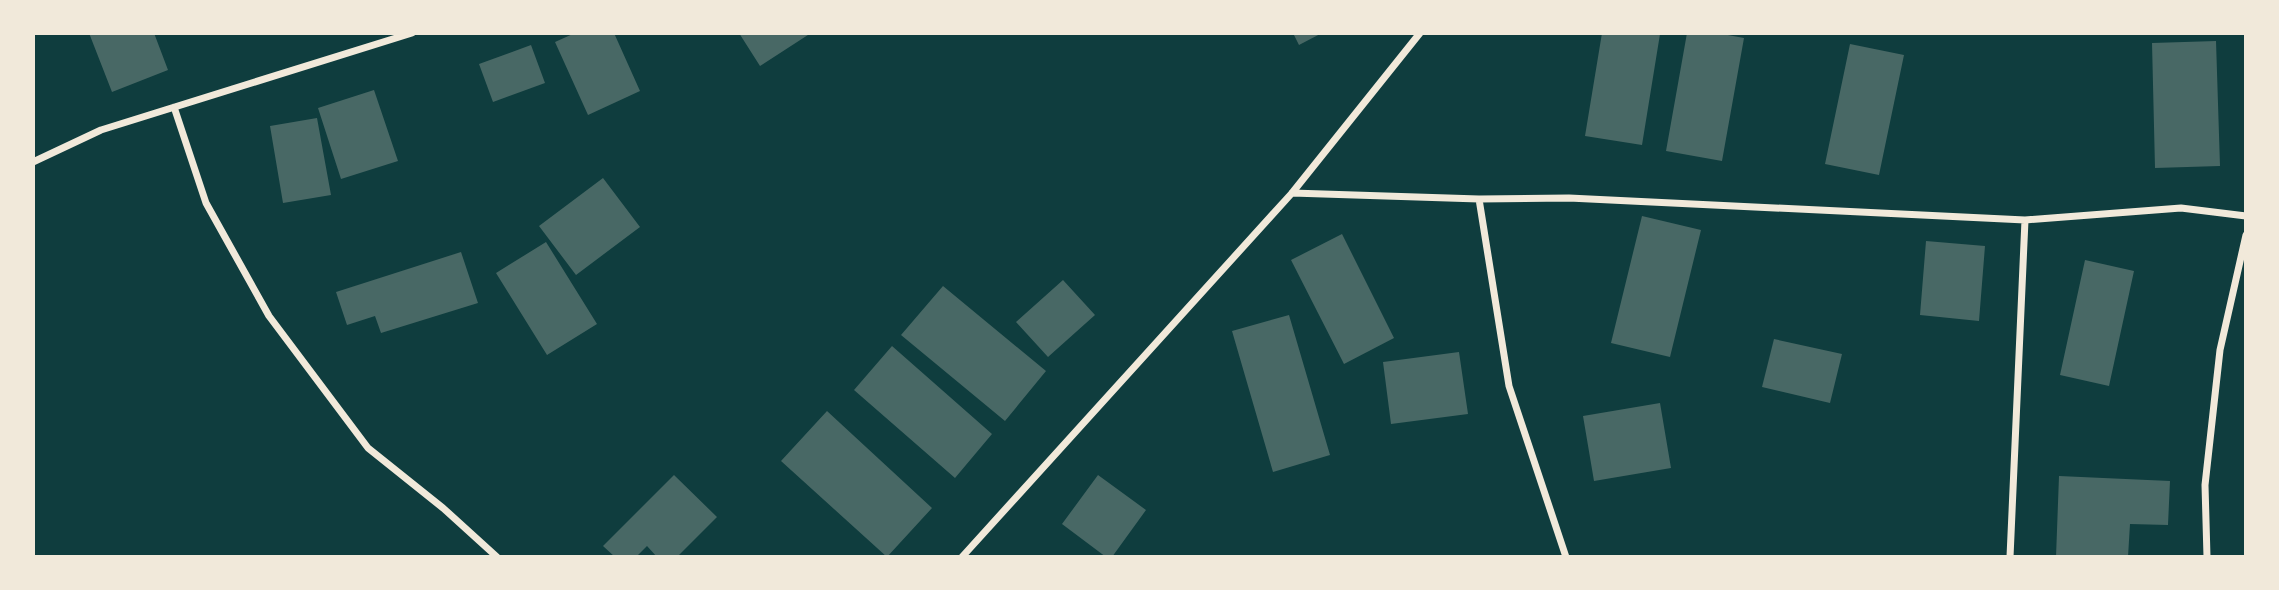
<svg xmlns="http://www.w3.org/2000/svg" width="2279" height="590" font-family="'PT Serif',serif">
  <rect width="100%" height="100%" fill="#0f3d3e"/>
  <path fill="#486865" d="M89 33H154L168 70 112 92Z
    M575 33H614L640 91 588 115 555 42Z
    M739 33H811L760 66Z
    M1293 33H1322L1299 45Z
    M1602 33 1660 34 1642 145 1585 136Z
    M1687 33H1717L1744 38 1722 161 1666 151Z
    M2216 41 2220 166 2155 168 2152 43Z
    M1850 44 1904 55 1879 175 1825 164Z
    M531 45 545 83 493 102 479 64Z
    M374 90 398 161 341 179 318 108Z
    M317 118 331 195 283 203 270 126Z
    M603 178 640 227 576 275 539 226Z
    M1642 216 1701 230 1670 357 1611 343Z
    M1342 234 1394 338 1344 364 1291 260Z
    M1926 241 1985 246 1979 321 1920 315Z
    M546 242 597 324 547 355 496 273Z
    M461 252 478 303 381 333 375 316 347 325 336 292Z
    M2085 260 2134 271 2109 386 2060 375Z
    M1063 280 1095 315 1048 357 1016 322Z
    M943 286 1046 371 1005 421 901 335Z
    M1289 315 1330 455 1273 472 1232 331Z
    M1774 339 1842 354 1830 403 1762 387Z
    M892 346 992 434 955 478 854 390Z
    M1459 352 1468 414 1391 424 1383 362Z
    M1660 403 1671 468 1594 481 1583 416Z
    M827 411 932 508 887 557 781 461Z
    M674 475 717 517 677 557H657L647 546 636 557H615L603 546Z
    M1098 475 1146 510 1112 557H1106L1062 524Z
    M2059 476 2170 481 2168 525 2130 524 2128 557H2056Z"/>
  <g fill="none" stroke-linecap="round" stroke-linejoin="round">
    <path stroke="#f1e9da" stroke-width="7" d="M174 107 206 203 269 316 368 448 443 508 497 557
      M33 162 101 130 412 33
      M1292 193 1479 199 1569 198 2025 220 2181 208 2246 216
      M1479 199 1509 386 1566 557
      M962 557 1292 193 1420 33
      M2010 557 2025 220
      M2207 557 2205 485 2220 350 2246 235"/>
  </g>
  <rect width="2279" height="590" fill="none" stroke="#f1e9da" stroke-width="70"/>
</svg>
